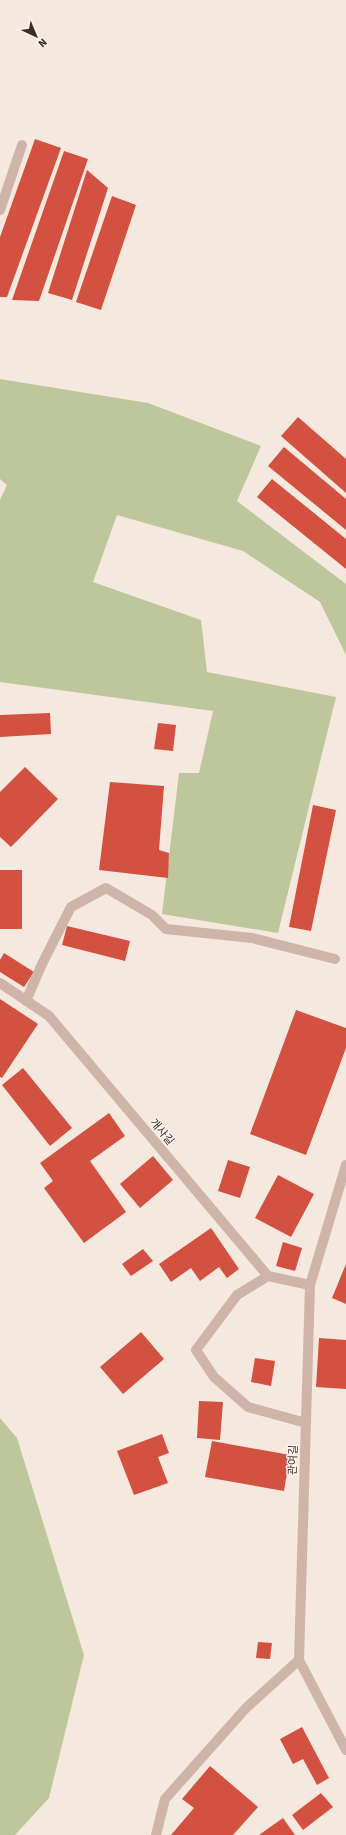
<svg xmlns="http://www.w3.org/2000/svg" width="346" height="1835" font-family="'Source Sans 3','Noto Sans KR',sans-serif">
  <rect width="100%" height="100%" fill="#f5e8df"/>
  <path fill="#bec79c" d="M0 379 148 403 261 446 237 501 346 584V655L320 602 243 551 117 515 93 582 201 620 207 672 336 697 278 933 162 914 179 773H199L213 711 0 682V500L7 485 0 479Z
    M0 1418 17 1438 84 1655 49 1798 15 1835H0Z"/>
  <path fill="#d25140" d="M35 139 61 148 7 297H0V237Z
    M64 151 88 159 39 301 12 300Z
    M87 170 108 188 72 300 48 293Z
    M112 196 136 205 101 310 76 302Z
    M298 417 346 459V493L281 436Z
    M284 447 346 499V530L268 466Z
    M272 479 346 539V569L257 497Z
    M50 713 51 734 0 737V715Z
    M158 723 176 725 173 751 154 749Z
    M25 767 58 799 11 847 0 837V792Z
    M110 782 164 786 159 850 169 853 168 878 99 870Z
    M313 805 336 810 311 931 289 927Z
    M0 870H22V929H0Z
    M67 926 130 941 125 961 62 945Z
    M4 953 34 972 24 987 0 972V960Z
    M0 999 38 1024 2 1078 0 1077Z
    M296 1010 346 1028V1048L306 1155 250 1134Z
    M23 1068 72 1128 50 1146 2 1085Z
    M109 1113 125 1136 90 1161 126 1212 84 1243 44 1188 53 1181 40 1163Z
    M153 1156 173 1180 140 1208 120 1184Z
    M228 1160 250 1167 240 1198 218 1191Z
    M278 1175 314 1194 291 1237 255 1218Z
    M211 1228 239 1269 227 1278 219 1267 200 1281 191 1268 171 1282 159 1264Z
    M283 1242 302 1248 295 1271 276 1266Z
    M143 1249 153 1261 131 1276 122 1264Z
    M346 1264V1304L332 1298Z
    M141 1332 164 1359 123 1394 100 1367Z
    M319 1338 346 1340V1389L316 1387Z
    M255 1358 275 1361 271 1386 251 1382Z
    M199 1401 223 1402 220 1440 197 1438Z
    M162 1434 169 1453 158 1457 168 1483 134 1495 117 1451Z
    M212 1441 290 1455 284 1491 205 1477Z
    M258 1642 272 1643 270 1659 256 1658Z
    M302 1727 329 1778 317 1785 303 1759 293 1764 280 1739Z
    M210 1766 258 1807 233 1835H171L194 1808 182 1799Z
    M321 1793 333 1807 303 1830 292 1815Z
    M283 1818 295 1835H259Z"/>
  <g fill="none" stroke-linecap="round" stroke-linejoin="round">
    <path stroke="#cfb5a9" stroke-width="10" d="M0 210 22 145
      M0 983 49 1016 268 1276 310 1285
      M26 1001 42 964 71 907 106 888 152 915 166 929 252 938 335 959
      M346 1165 310 1285 299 1660 346 1750
      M268 1276 237 1295 196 1350 214 1377 248 1407 306 1423
      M156 1835 165 1799 246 1708 299 1660"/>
  </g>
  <g text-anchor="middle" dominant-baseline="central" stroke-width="3" stroke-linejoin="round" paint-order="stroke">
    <g font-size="11" fill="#3c2d29" stroke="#fcf3ec">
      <text transform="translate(162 1132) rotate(50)">개사길</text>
      <text transform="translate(293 1460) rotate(-88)">관여길</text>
    </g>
  </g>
  <g transform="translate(36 36) rotate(136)" stroke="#fcf3ec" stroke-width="3" paint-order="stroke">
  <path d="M0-3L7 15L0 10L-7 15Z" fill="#3c2d29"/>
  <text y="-6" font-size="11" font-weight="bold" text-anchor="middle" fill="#3c2d29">N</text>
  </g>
</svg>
